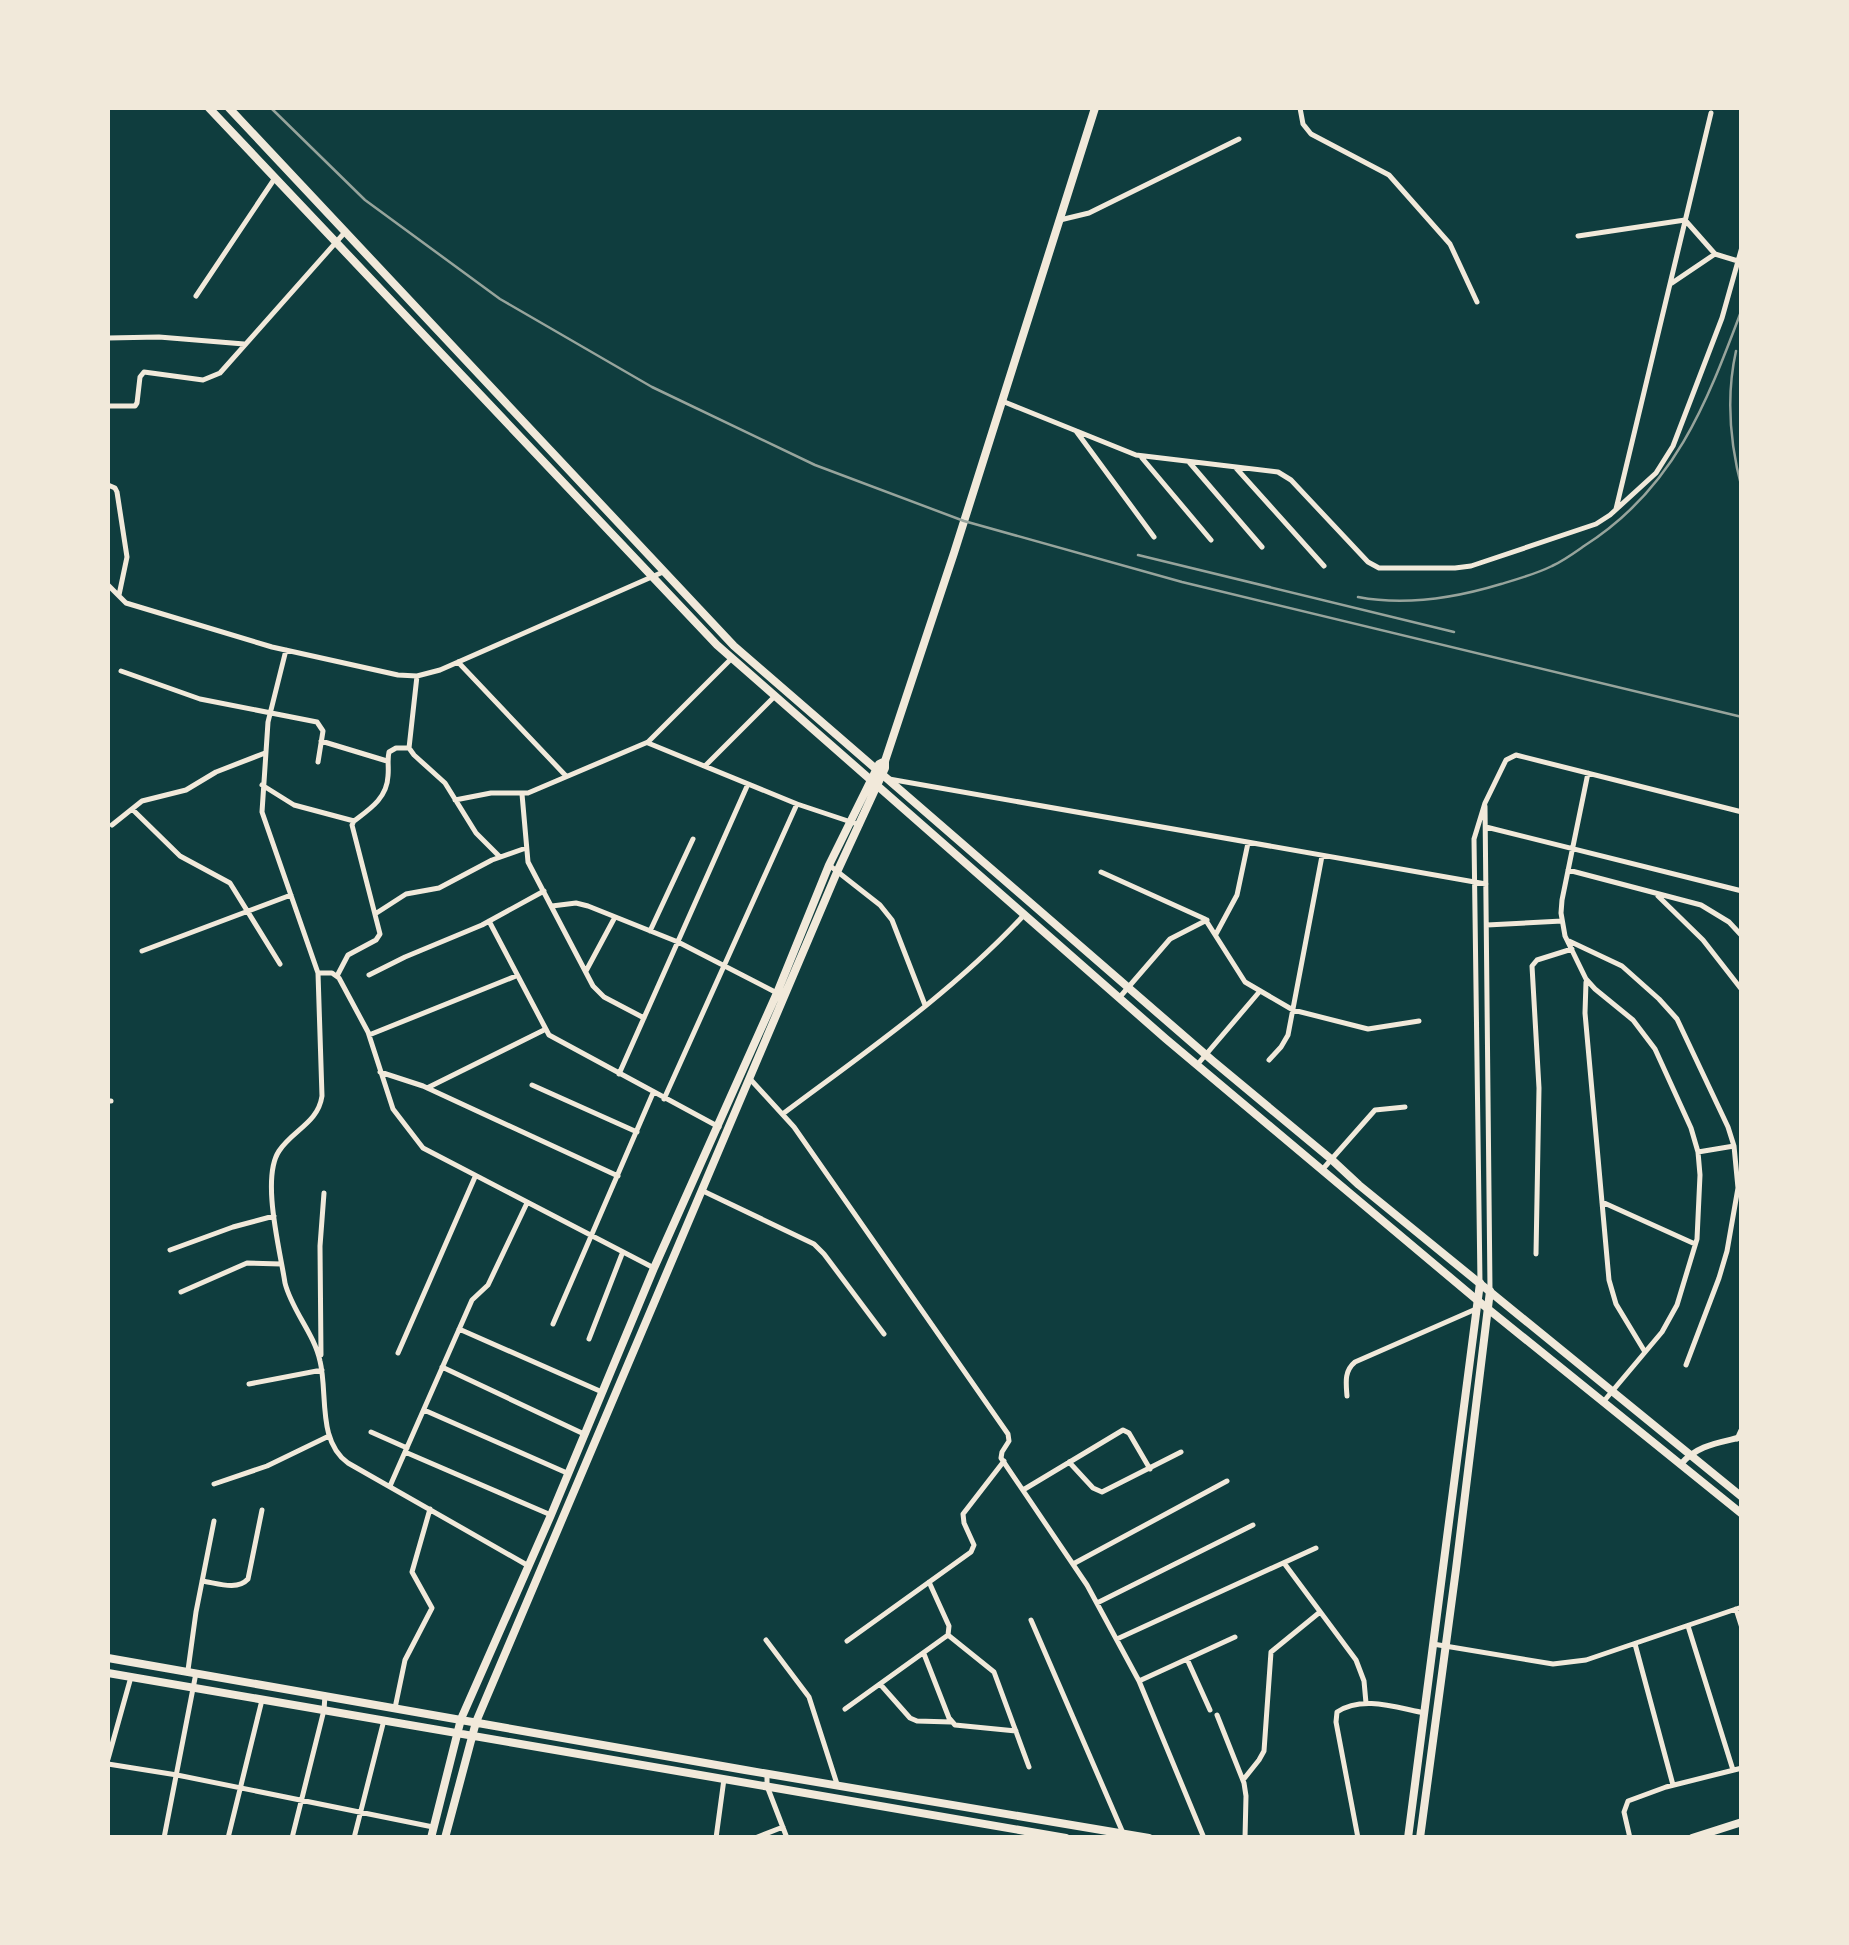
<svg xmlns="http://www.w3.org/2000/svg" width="1849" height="1945" font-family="'Fira Sans',sans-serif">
  <rect width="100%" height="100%" fill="#0f3d3e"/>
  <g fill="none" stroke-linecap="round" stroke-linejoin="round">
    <path stroke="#f1e9da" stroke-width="5" d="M1300 108 1303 124 1311 134 1389 175 1450 244 1477 302
      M1060 220 1089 213 1239 139
      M1578 236 1685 220 1715 254 1738 261
      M1672 283 1715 254
      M196 296 275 178
      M108 338 159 337 244 344
      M1002 401 1136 455 1278 472 1291 480 1368 562 1379 568H1455L1471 566 1596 524 1610 515 1656 473 1673 446 1722 318 1742 247
      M108 406H135L137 403 140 377 144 372 203 380 220 373 346 231
      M1076 431 1154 537
      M1142 458 1211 540
      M1189 462 1262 547
      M1236 468 1324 566
      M108 485 115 488 117 492 127 557 119 595
      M1616 509 1711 113
      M108 585 126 603 272 647 398 675 417 676 440 670 663 572
      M286 650 268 722 262 812 318 973 322 1096C318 1123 293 1130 279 1151 261 1178 280 1250 285 1283 292 1311 314 1333 320 1361 328 1393 317 1441 348 1463L527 1565
      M458 662 566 776
      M121 671 200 699 317 722 323 731 318 762
      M417 676 409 748 414 755 445 783 476 833 500 857
      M321 741 387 761
      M648 743 797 804 860 825
      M706 765 775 696
      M1588 773 1562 900 1561 913 1565 936 1586 979 1595 989 1633 1020 1655 1049 1691 1128 1698 1152 1700 1175 1697 1239 1677 1305 1662 1332 1604 1401
      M889 779 1486 884
      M262 785 294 805 354 821
      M522 794 528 862 593 986 604 997 644 1018
      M455 800 491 793H528L648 742 732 658
      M1485 806 1490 1290
      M132 809 180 856 230 883 280 964
      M112 825 142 801 186 790 216 772 265 753
      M1486 827 1742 891
      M829 865 880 905 892 920 925 1005
      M1568 870 1701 905 1729 922 1742 936
      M1101 872 1205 919 1245 982 1293 1010 1368 1029 1419 1021
      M1658 896 1703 940 1742 990
      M552 906 576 903 588 906 678 942 777 993
      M375 914 406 894 439 888 492 860 526 848
      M489 921 549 1035 719 1127
      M1487 925 1562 921
      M650 931 693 839
      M1216 934 1237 895 1248 843
      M1569 941 1622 966 1659 999 1677 1019 1728 1127 1734 1146 1738 1188 1727 1251 1719 1278 1686 1365
      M142 951 291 895
      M586 971 615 917
      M318 973H332L339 978 368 1032 393 1109 423 1148 654 1268
      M369 975 405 957 482 925 544 891
      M337 976 348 955 376 940 380 934 352 825 354 821C370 809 387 798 388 776 389 767 387 760 389 752L396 748H409
      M1586 982 1585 1013 1609 1280 1616 1304 1645 1352
      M1119 998 1170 939 1207 920
      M369 1035 516 976
      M1269 1060 1281 1047 1288 1035 1322 856
      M1197 1065 1260 991
      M380 1072 423 1086 618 1176
      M619 1074 748 784
      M751 1080 794 1127 1008 1434 1009 1441 1002 1452 1001 1458 1087 1585 1139 1681 1204 1838
      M532 1085 637 1132
      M427 1088 544 1030
      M664 1099 797 804
      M108 1101H111
      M784 1113C867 1051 954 991 1024 915
      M1698 1152 1734 1146
      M1322 1170 1375 1110 1405 1107
      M703 1191 814 1244 824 1254 884 1334
      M1602 1202 1695 1244
      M170 1250 233 1227 274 1216
      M1536 1254 1539 1088 1532 966 1537 960 1572 949
      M1480 1283 1474 839 1485 803 1506 760 1516 755 1742 812
      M181 1292 247 1263 281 1264
      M553 1324 653 1093
      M459 1329 602 1392
      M589 1339 622 1254
      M398 1353 475 1177
      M321 1355 320 1246 324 1193
      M442 1367 584 1434
      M249 1384 322 1370
      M1347 1396C1346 1383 1344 1371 1355 1362L1476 1309
      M424 1410 567 1473
      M371 1432 407 1448
      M1737 1439 1742 1428
      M405 1452 551 1515
      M1069 1462 1093 1488 1102 1492 1181 1452
      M214 1484 267 1466 329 1436
      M390 1486 472 1300 488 1285 527 1203
      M1023 1490 1123 1430 1129 1433 1150 1469
      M1284 1563 1356 1660 1364 1681 1366 1703
      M1073 1564 1227 1481
      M202 1581C217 1583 237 1591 248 1579L262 1510
      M1097 1603 1253 1525
      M1736 1609 1742 1628
      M1031 1620 1123 1833 1122 1838
      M1688 1626 1733 1770
      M948 1635 994 1672 1029 1767
      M1117 1639 1316 1548
      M766 1640 809 1697 837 1784
      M847 1641 971 1552 974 1545 964 1523 963 1514 1004 1461
      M1433 1644 1553 1664 1586 1660 1742 1607
      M1635 1644 1673 1785
      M924 1654 949 1718 955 1725 1016 1731
      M1187 1659 1210 1710
      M188 1670 196 1612 214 1521
      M1139 1681 1235 1637
      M880 1684 910 1718 917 1721 951 1722
      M395 1708 405 1660 432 1608 412 1572 430 1509
      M845 1709 948 1635 949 1626 929 1582
      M1217 1715 1244 1783 1246 1796 1245 1838
      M108 1759 131 1677
      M108 1764 177 1775 433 1827
      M767 1773V1786L787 1838
      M1243 1780 1259 1760 1264 1751 1271 1652 1320 1612
      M164 1838 196 1673
      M228 1838 262 1700
      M292 1838 324 1710 325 1695
      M354 1838 384 1720
      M716 1838 724 1779
      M755 1838 783 1827
      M1358 1838 1336 1722 1337 1712C1363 1695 1397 1708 1425 1713
      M1630 1838 1624 1812 1628 1801 1666 1787 1742 1768"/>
    <path stroke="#f1e9da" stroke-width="6" d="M1681 1464C1697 1445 1718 1443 1742 1437"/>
    <path stroke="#f1e9da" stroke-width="8" d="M108 1658 745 1770 1149 1838
      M108 1673 1066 1838
      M431 1838 461 1719 551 1515 654 1268 777 993 829 865 879 764 885 761
      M445 1838 476 1722 837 872 885 768V761L954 553 1095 108
      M1408 1838 1480 1283
      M1420 1838 1456 1569 1490 1291
      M1692 1838 1742 1822"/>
    <path stroke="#f1e9da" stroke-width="8" d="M209 108 717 645 1166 1039 1477 1300 1742 1514
      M229 108 734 646 1213 1061 1331 1159 1359 1185 1742 1497"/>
    <path stroke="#97a49c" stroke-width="2.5" d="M271 108 365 200 500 299 652 387 815 465 964 521 1182 582 1742 717
      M1736 351C1726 396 1730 444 1742 489
      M1138 555 1454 632
      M1358 597C1405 606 1455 598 1501 584 1518 579 1536 574 1552 566 1563 561 1574 553 1584 546 1674 489 1706 405 1742 309"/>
  </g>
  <rect width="1849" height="1945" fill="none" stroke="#f1e9da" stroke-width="220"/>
</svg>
